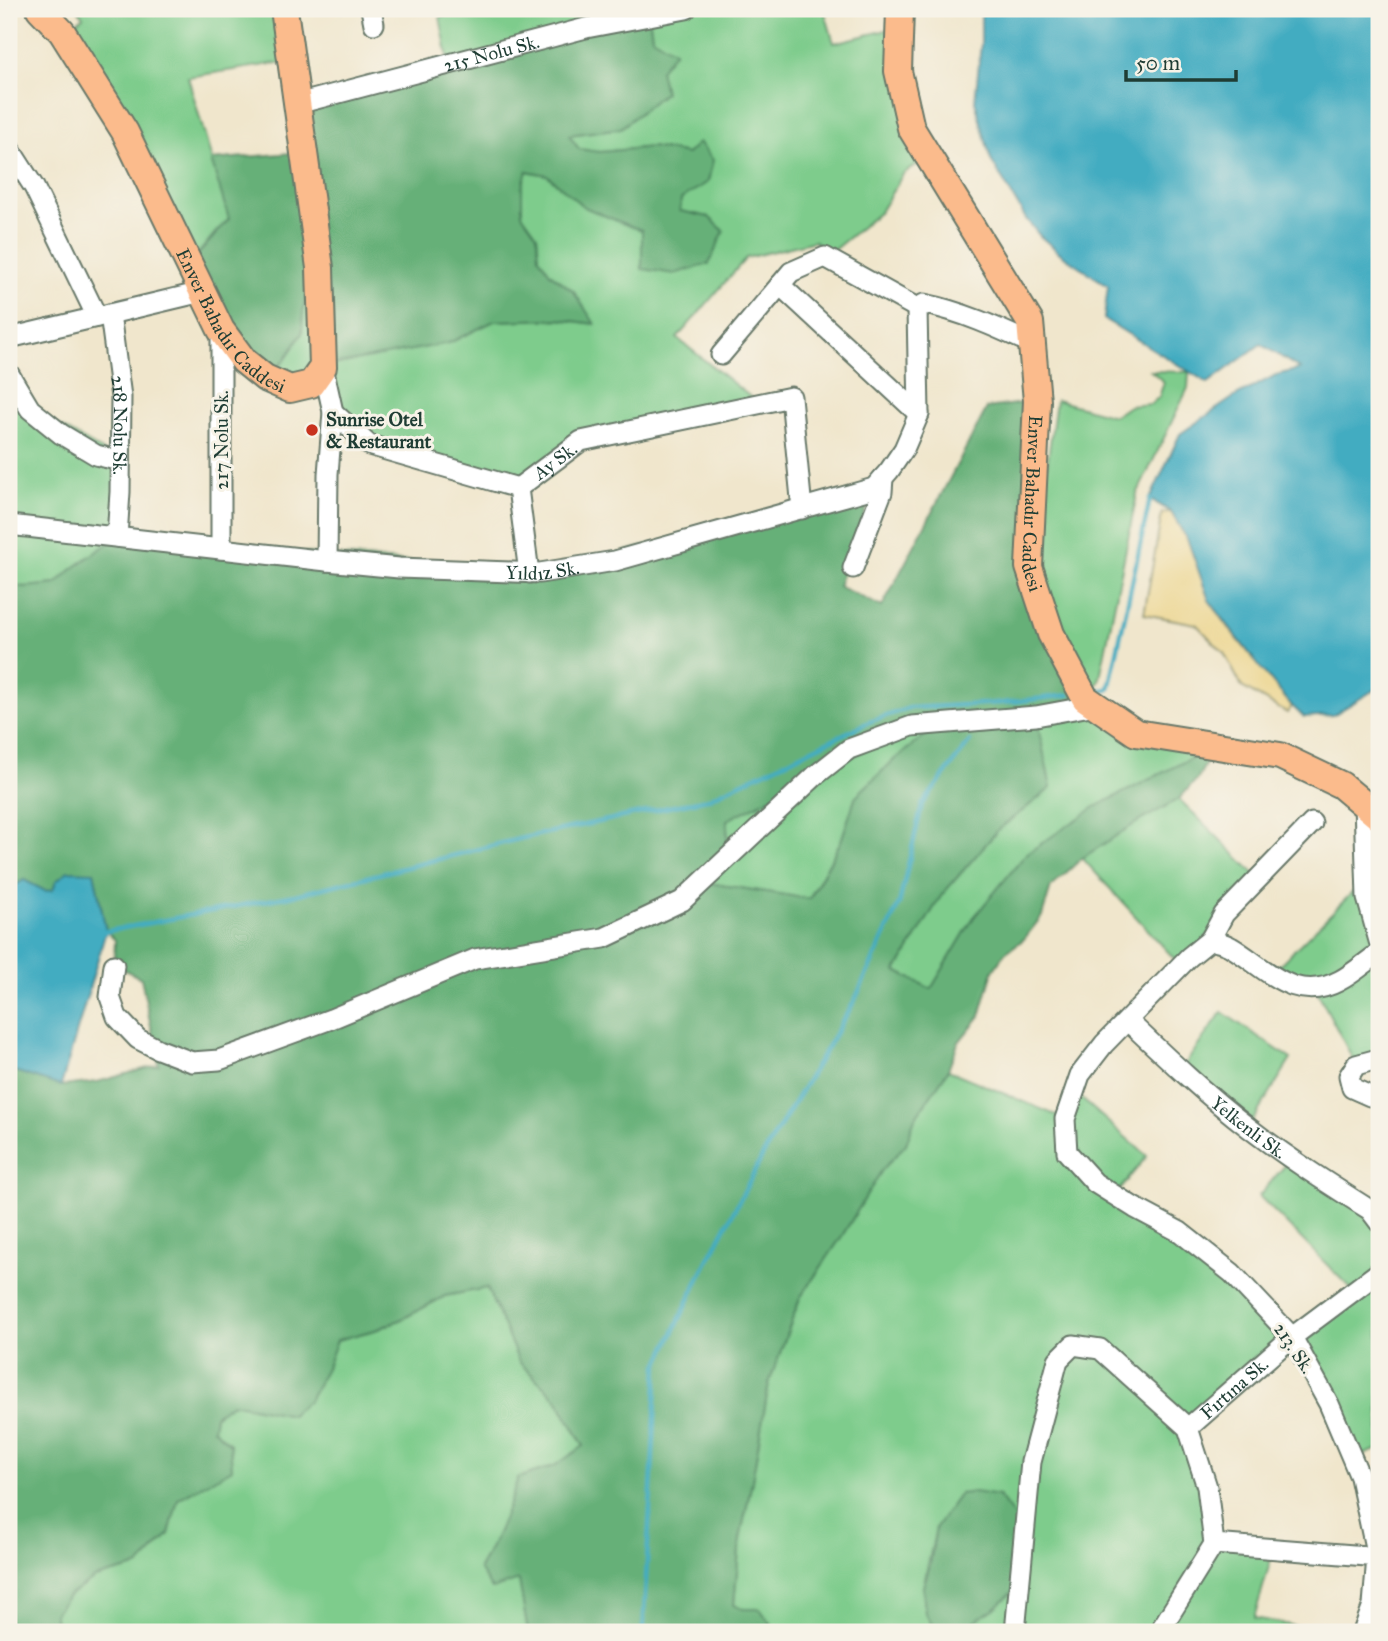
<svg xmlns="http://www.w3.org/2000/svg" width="1388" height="1641" font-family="'IM FELL Great Primer',serif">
  <rect width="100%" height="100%" fill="#f7f3e8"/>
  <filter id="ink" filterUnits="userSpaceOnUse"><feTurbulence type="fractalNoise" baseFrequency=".0143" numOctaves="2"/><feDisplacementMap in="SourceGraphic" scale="14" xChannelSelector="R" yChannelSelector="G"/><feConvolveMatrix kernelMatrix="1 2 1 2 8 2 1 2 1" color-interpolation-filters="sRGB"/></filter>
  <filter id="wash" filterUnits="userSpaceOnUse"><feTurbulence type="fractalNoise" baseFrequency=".00686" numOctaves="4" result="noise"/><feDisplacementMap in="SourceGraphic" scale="28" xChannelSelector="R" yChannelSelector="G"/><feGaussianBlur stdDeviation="1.57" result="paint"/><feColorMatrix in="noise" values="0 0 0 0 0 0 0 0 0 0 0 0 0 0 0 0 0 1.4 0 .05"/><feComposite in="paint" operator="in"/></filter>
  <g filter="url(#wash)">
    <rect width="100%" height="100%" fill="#f0e6cc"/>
    <path fill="#7ecc8c" stroke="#4e8460" stroke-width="2" d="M78 9H284L291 61 188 77 229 219 215 233 189 265 63 32 83 17Z
      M471 9H581L586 28 449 64 440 17Z
      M686 9H824L834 43 899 27 929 157 903 174 880 212 825 257 815 241 746 258 677 338 759 404 581 441 518 488 369 445 333 412 323 368 311 384 265 378 284 361 301 334 304 302 320 268 449 343 494 321 558 319 594 324 574 291 550 273 539 257 537 235 522 214V188L526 171 547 175 584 207 627 225 642 230 709 217 680 211 681 199 700 142 687 154 652 147 600 152 579 149 569 135 621 128 652 37 649 16Z
      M1151 371 1189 372 1188 388 1137 494 1099 682 1092 689 1047 595 1037 540 1056 400 1114 416 1129 406 1151 404 1159 397 1164 382Z
      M9 374 30 409 120 461 117 537 72 569 56 584 24 587 9 584Z
      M1095 705 1136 733 1215 746 1095 807 974 917 931 989 896 971 941 896 998 830 1051 788 1036 716Z
      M939 724 895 759 856 796 841 841 809 899 702 882 728 857 727 820 816 775 849 749Z
      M1179 799 1259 878 1181 966 1082 858 1136 823Z
      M1366 879 1379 941V1060L1356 1065 1316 989 1269 975Z
      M1222 1012 1291 1059 1248 1128 1181 1070Z
      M948 1070 1065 1119 1074 1092 1147 1156 1115 1195 1180 1232 1292 1337 1353 1291 1259 1196 1291 1158 1379 1222V1449L1353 1459 1292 1338 1188 1428 1214 1544 1274 1549 1254 1618 1326 1632H941L960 1630V1494L936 1528 923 1587 925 1613 937 1632H773V1627L760 1609H743L734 1605 740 1539 752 1481 769 1383 800 1298 842 1236 882 1170 906 1144 915 1118Z
      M487 1288 519 1362 557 1399 584 1447 554 1466 518 1478C507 1512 497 1538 479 1568L519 1579 528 1632H58L54 1614 68 1596 95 1578 139 1566 169 1534 178 1499 232 1469 230 1444 213 1429 215 1416 232 1403 292 1415 328 1364 337 1340 379 1329 404 1318 445 1296Z"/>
    <path fill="#66b078" stroke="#427656" stroke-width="2" fill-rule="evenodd" d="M649 16 652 37 675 51 660 70 665 92 621 128 569 135 579 149 600 152 652 147 687 154 699 142 713 160 708 182 681 199 680 211 709 217 724 231 709 264 674 274 642 269V230L627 225 584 207 547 175 527 171 522 188V214L537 235 539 257 550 273 573 291 595 324 558 319 494 321 449 343 323 367 319 270 304 302 302 334 284 361 265 378 189 265 229 219 211 160 303 152 297 104Z
      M1037 401 1029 567 1085 698 1036 716 1051 788 998 830 941 896 896 971 931 989 974 917 1026 854 1095 807 1215 746 1198 778 1179 799 1136 823 1082 858 1051 887 1042 916 1024 939 1005 953 993 971 980 1016 958 1043 948 1070 915 1118 906 1144 882 1170 842 1236 800 1298 769 1383 752 1481 740 1539 734 1605 743 1609H760L773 1627V1632H528L519 1580 492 1589 479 1569C497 1538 507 1512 518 1478L554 1466 584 1446 557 1399 519 1362 487 1288 445 1296 404 1318 378 1329 337 1340 328 1364 309 1400 291 1415 232 1403 215 1415 213 1429 230 1444 232 1469 178 1499 169 1534 139 1566 95 1578 68 1596 54 1614 58 1632H9V1066H11L14 1071 62 1086 97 1082 159 1065 141 978 114 965 115 940 106 931 94 872 53 890 45 891 24 880 14 886 9 885V584L24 587 56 584 72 569 117 537 540 573 874 488 838 586 882 607 987 408ZM938 725 895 759 856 796 841 841 810 899 703 882 728 857 727 820 912 726Z
      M974 1492 999 1496 1026 1533 1019 1586 994 1609 960 1630 937 1632 925 1613 923 1587 930 1565 936 1527 960 1494Z"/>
    <path fill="#eeda9e" stroke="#868c69" stroke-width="2" d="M1171 512 1188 541 1209 600 1234 635 1292 706 1287 713 1242 687 1224 653 1196 624 1144 614 1162 513Z"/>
    <path fill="#42acc1" stroke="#30747a" stroke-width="2" d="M981 9H1379V687L1333 715 1304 717 1292 706 1262 670 1209 600 1188 541 1171 512 1150 499 1180 434 1234 397 1276 375 1300 369 1261 344 1208 383 1104 319 1108 286 1061 254 1040 236 1026 219 991 160 975 101 981 44Z
      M68 871 94 872 106 931 61 1086 14 1071 11 1066H9V885L14 886 24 880 45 891 53 890 56 881Z"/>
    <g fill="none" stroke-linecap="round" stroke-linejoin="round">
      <path stroke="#42acc1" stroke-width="4.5" d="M1096 691 1109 689 1150 499
        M103 932 295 895 523 838 707 799 869 722 909 708 1003 703 1069 695
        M643 1632 658 1365 700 1276 763 1155 854 1002 899 904 922 805 970 741"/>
    </g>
  </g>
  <g filter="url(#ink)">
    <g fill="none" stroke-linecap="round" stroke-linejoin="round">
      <defs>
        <g id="minor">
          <path d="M371 9 374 24"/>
          <path id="s1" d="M297 104 586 28 686 9"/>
          <path d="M9 148 34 187 97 317"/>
          <path d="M780 285 919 414"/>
          <path id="s2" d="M110 314 121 397 120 492 117 537"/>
          <path d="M221 330V549"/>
          <path d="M9 338 202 292"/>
          <path d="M721 355 791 272 825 257 917 308 924 304C961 311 998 328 1032 344"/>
          <path d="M323 367 333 412 328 474 327 561"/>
          <path d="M9 374 30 409 61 434 96 455 120 461"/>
          <path d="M333 412 369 445 518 488"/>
          <path id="s3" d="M518 488 581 441 791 397 802 509"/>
          <path d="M518 488 529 573"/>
          <path id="s4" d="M9 525 327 561 399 568 540 573 615 561 874 488 889 471 904 449 919 414 917 308"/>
          <path d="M853 568 882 492 883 478"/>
          <path d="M1364 803 1367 898 1379 941"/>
          <path d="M1210 940 1224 914 1312 823"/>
          <path d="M114 965 110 997 117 1017 138 1039 158 1049 192 1062 219 1060 331 1019 475 959 604 938 682 901 816 775 849 749 912 726 1036 716 1096 705"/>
          <path id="s5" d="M1128 1021C1167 1058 1206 1095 1249 1128 1288 1158 1329 1184 1370 1210L1379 1222"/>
          <path d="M1370 1096 1352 1088 1349 1076 1356 1065 1374 1060H1379"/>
          <path id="s6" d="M1188 1428 1292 1337 1379 1272"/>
          <path d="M1015 1632 1031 1462 1058 1360 1073 1345 1100 1349 1188 1428 1207 1487 1214 1544 1379 1557"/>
          <path d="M1159 1632 1214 1544"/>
          <path d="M1363 1632 1373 1605 1377 1557 1360 1477 1329 1404 1292 1337 1232 1273 1180 1232 1135 1208 1095 1183 1067 1152 1065 1119 1080 1075 1104 1044 1189 957 1210 940C1217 942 1225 943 1231 947 1265 967 1294 1005 1339 981 1353 974 1366 962 1379 953"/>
        </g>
        <g id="major">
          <path id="s7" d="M40 9 62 32 125 132 221 330 244 361 265 378 290 389 311 384 323 367 320 268 284 9"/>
          <path id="s8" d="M900 9 898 71 911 128 1030 322 1037 401 1029 567 1051 634 1085 698 1136 733 1280 756 1341 785 1379 817"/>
        </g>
      </defs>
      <use href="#minor" stroke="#687869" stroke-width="23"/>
      <use href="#major" stroke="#687869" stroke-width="30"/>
      <use href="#minor" stroke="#fff" stroke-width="19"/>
      <use href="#major" stroke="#fbbb8c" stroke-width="26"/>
    </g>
  </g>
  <circle fill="#c8321e" stroke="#f7f3e8" stroke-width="2.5" cx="312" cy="430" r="7"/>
  <g text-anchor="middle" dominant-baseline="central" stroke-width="6" stroke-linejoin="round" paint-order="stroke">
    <g font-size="19" fill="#1f3d34" stroke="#f7f3e8">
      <text stroke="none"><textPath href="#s1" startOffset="201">215 Nolu Sk.</textPath></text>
      <text stroke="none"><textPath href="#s7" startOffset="369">Enver Bahadır Caddesi</textPath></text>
      <text stroke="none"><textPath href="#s2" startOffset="112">218 Nolu Sk.</textPath></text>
      <text transform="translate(221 440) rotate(-90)">217 Nolu Sk.</text>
      <text stroke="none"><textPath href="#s3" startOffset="46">Ay Sk.</textPath></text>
      <text stroke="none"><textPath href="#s8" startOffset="530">Enver Bahadır Caddesi</textPath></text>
      <text stroke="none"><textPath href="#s4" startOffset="536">Yıldız Sk.</textPath></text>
      <text stroke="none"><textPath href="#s5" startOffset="161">Yelkenli Sk.</textPath></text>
      <text transform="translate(1294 1348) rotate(56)">213. Sk.</text>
      <text stroke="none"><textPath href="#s6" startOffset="61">Fırtına Sk.</textPath></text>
    </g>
    <g font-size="19" font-weight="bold" fill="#1f3d34" stroke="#f7f3e8" text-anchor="start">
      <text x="326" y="419">Sunrise Otel<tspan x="326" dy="22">&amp; Restaurant</tspan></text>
    </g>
  </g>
  <rect width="1388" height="1641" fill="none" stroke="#f7f3e8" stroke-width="35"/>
  <path d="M1126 70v10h110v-10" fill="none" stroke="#1f3d34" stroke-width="3.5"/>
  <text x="1136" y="70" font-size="21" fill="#1f3d34" stroke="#f7f3e8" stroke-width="5" paint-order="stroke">50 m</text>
</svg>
